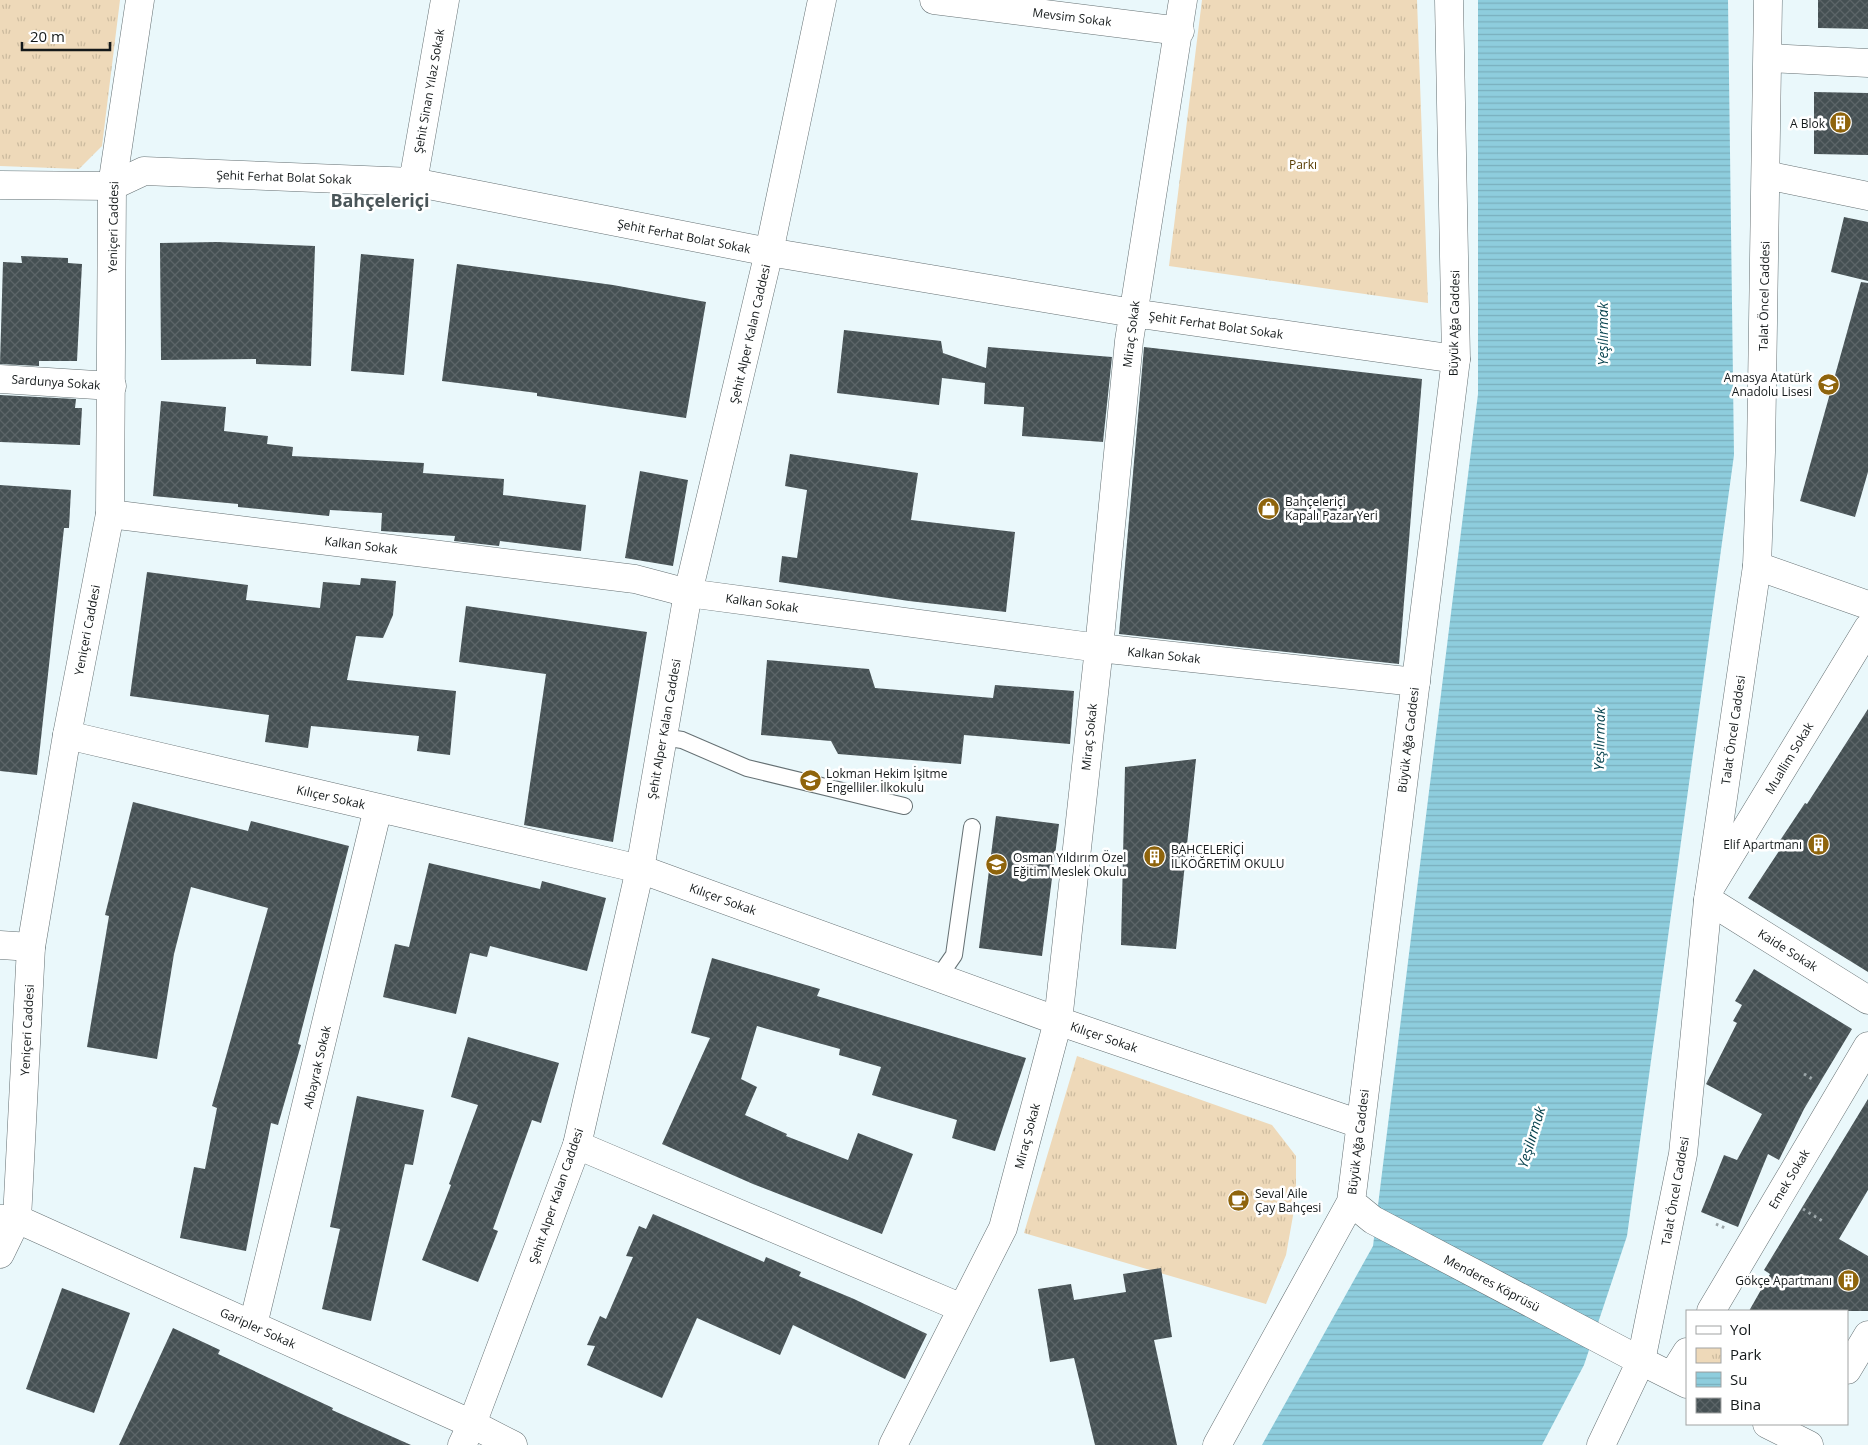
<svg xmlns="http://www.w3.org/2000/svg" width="1868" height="1445" font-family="'Open Sans',sans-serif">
  <defs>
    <pattern id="park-tufts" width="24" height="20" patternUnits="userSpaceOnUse" patternTransform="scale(1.25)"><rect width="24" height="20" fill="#eed9b9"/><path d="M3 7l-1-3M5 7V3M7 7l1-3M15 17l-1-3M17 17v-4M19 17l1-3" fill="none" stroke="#cbba9e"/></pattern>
    <pattern id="water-rules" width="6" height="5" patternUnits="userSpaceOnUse" patternTransform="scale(1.25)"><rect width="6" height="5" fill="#8ecddd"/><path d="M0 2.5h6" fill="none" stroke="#7aafbd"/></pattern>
    <pattern id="building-cross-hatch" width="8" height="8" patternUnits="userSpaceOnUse" patternTransform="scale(1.25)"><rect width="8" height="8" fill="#455053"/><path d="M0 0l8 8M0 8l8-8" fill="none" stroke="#5c6568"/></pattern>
  </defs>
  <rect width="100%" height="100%" fill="#eaf8fb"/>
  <path fill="url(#park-tufts)" d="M0 0H120L102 146 79 169 0 166Z
    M1202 0H1417L1428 303 1169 266Z
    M1077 1056 1272 1125 1296 1156V1199L1286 1255 1266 1304 1024 1233Z"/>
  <path fill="url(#water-rules)" d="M1478 0H1728L1734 455 1627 1236 1584 1365 1542 1445H1262L1373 1246 1478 394Z"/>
  <path fill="url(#building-cross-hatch)" d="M1818 0H1868V29L1818 28Z
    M1814 92 1868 93V155L1814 154Z
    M1844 217 1868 222V281L1831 272Z
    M217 242 315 246 311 366 256 364V359L161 360 160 243Z
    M361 254 414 259 404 375 351 371Z
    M21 256 68 258V263L82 264 77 361H39V366L0 364 3 262 22 263Z
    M457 264 613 285 706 302 686 418 537 396V393L442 381Z
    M1861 282 1868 283V472L1855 517 1800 501Z
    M844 330 941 341 943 353 986 368 988 347 1112 357 1103 442 1022 436 1024 407 984 404 985 383 942 378 939 405 837 393Z
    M1144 347 1422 379 1399 664 1119 634Z
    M0 395 76 399 75 408H82L80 445 0 442Z
    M161 401 226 407 224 431 268 436 267 444 293 447 292 456 424 463 423 473 504 479 503 495 586 505 581 551 500 541 499 546 454 541 455 536 381 531 382 513 330 510 329 516 238 507V504L153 496Z
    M790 454 918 473 911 520 1015 532 1006 612 909 601 779 582 782 556 797 558 807 490 785 486Z
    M640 471 688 480 673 566 625 558Z
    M0 485 71 490 69 528H64L37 775 0 771Z
    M147 572 248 585 246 600 320 608 323 582 360 585 361 578 396 581 393 615 383 638 356 636 347 680 456 691 450 755 417 751 419 736 311 726 308 748 265 742 269 715 130 696Z
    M466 606 647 632 613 842 524 825 546 674 459 662Z
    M767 660 869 669 875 688 993 698 995 685 1074 691 1070 744 964 735 961 764 838 754 831 741 761 735Z
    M1868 709V972L1748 898 1779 851 1775 848 1805 803 1807 804Z
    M1196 759 1176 949 1121 945 1125 767Z
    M133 802 248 831 251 821 349 846 298 1044 301 1045 278 1125 271 1123 246 1251 180 1238 194 1167 205 1169 217 1108 212 1106 268 908 191 887 174 954 157 1059 87 1047 109 916 105 915Z
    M996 816 1059 824 1042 956 979 948Z
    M429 863 540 889 542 881 606 898 587 971 490 946 487 957 470 953 456 1014 383 997 395 944 409 947Z
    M712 958 820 989 817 996 1026 1058 995 1151 952 1138 957 1120 872 1095 881 1067 839 1055 840 1049 757 1026 741 1079 757 1087 745 1115 787 1134 786 1136 848 1160 858 1133 913 1154 882 1234 753 1184 662 1144 710 1038 691 1033Z
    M1754 969 1852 1029 1804 1109 1779 1160 1768 1154 1738 1227 1701 1212 1724 1155 1737 1160 1762 1114 1706 1084 1737 1023 1733 1021 1742 1005 1735 1001Z
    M468 1037 559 1063 541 1123 532 1120 493 1229 498 1231 478 1282 422 1260 451 1185 449 1184 478 1105 451 1097Z
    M357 1096 424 1110 413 1165 405 1164 371 1321 322 1309 340 1229 330 1227Z
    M1868 1099V1190L1839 1239 1868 1256V1311H1749L1770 1274 1764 1270Z
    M653 1214 764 1262 766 1257 801 1272 799 1276 854 1299 927 1334 905 1379 793 1325 780 1355 697 1318 662 1398 587 1365 595 1346 587 1345 600 1316 606 1319 633 1257 626 1256 639 1226 646 1229Z
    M1161 1268 1172 1337 1154 1340 1177 1445H1095L1074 1358 1050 1362 1038 1289 1071 1284 1074 1300 1126 1292 1123 1274Z
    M62 1288 130 1313 94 1413 26 1389Z
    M173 1328 220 1350 218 1354 333 1408 332 1410 411 1445H119Z"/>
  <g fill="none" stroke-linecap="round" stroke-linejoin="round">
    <defs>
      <path id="lane" d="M663 737 682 740 747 768 904 806
        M938 978 954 955 972 827"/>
      <path id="street" d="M934 0 1180 31
        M1768 58 1868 63
        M1766 175 1868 196
        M413 182 445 0
        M0 185 112 186 144 171 413 182 769 252 1133 313 1456 359
        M0 379 112 386
        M110 514 635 579 688 593 1099 648 1416 682
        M1757 566 1868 605
        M67 735 640 869 1058 1021 1360 1124
        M1710 888 1868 628
        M1708 900 1868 1000
        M0 945 31 947
        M577 1145 962 1308
        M0 1219H17L472 1424 513 1445
        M1711 1311 1868 1046
        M253 1325 378 808
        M1641 1361 1687 1384
        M1847 1370 1868 1335
        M1672 1376 1687 1352
        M1767 1424 1809 1445
        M893 1445 1003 1228 1058 1021 1099 648 1129 341 1183 0"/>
      <path id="secondary" d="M1351 1202 1373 1220 1641 1361
        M0 1254 17 1219 31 947 67 735 110 514 112 186 140 0
        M462 1445 472 1424 577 1145 640 869 688 593 769 252 822 0
        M1217 1445 1351 1202 1456 359 1449 0
        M1601 1445 1641 1361 1683 1154 1708 900 1757 566 1761 452 1768 0"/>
    </defs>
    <use href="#lane" stroke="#657073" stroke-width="18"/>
    <use href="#street" stroke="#657073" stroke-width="29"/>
    <use href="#secondary" stroke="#657073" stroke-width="29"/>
    <path stroke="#9ca6a9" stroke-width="3" stroke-dasharray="2.5 4" stroke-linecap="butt" d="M1804 1074 1814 1080
      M1803 1209 1824 1222
      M1716 1224 1727 1229"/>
    <use href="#lane" stroke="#fff" stroke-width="16"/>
    <use href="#street" stroke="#fff" stroke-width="28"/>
    <use href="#secondary" stroke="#fff" stroke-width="28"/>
  </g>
  <defs>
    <symbol id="building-disc" viewBox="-11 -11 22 22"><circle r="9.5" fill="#8f640c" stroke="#fff"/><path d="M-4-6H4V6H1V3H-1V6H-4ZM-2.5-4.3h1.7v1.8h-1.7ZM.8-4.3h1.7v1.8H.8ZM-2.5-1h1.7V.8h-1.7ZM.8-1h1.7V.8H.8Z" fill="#fff"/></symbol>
    <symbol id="school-disc" viewBox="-11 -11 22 22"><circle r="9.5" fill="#8f640c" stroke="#fff"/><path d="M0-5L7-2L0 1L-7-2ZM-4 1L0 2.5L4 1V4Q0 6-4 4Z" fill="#fff"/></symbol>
    <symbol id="shop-disc" viewBox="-11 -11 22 22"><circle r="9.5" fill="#8f640c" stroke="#fff"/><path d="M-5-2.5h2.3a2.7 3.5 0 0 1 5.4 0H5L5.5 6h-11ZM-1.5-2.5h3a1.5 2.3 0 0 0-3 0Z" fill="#fff"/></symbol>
    <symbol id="cafe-disc" viewBox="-11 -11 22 22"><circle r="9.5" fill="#8f640c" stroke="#fff"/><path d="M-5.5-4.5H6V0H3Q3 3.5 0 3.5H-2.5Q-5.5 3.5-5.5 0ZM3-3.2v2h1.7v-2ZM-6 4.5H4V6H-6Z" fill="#fff"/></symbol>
  </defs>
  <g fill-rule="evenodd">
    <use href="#building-disc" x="1828" y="110" width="25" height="25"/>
    <use href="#school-disc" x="1816" y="372" width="25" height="25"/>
    <use href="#shop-disc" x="1256" y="496" width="25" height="25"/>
    <use href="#school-disc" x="798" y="768" width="25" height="25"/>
    <use href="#building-disc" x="1806" y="832" width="25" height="25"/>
    <use href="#building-disc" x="1142" y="844" width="25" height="25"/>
    <use href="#school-disc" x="984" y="852" width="25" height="25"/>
    <use href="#cafe-disc" x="1226" y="1188" width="25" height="25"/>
    <use href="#building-disc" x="1836" y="1268" width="25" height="25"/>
  </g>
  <g text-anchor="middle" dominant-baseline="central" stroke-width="5" stroke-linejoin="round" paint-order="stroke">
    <g font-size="12" fill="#14191a" stroke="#fff">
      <text transform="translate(1072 17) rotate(7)">Mevsim Sokak</text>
      <text transform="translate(429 91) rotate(-80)">Şehit Sinan Yılaz Sokak</text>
      <text transform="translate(284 177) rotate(2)">Şehit Ferhat Bolat Sokak</text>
      <text transform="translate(113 227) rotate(-89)">Yeniçeri Caddesi</text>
      <text transform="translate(684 236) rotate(11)">Şehit Ferhat Bolat Sokak</text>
      <text transform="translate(1764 296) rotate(-89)">Talat Öncel Caddesi</text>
      <text transform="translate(1454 323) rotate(-89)">Büyük Ağa Caddesi</text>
      <text transform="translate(1216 325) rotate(8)">Şehit Ferhat Bolat Sokak</text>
      <text transform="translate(750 334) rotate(-77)">Şehit Alper Kalan Caddesi</text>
      <text transform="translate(1131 334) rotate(-83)">Miraç Sokak</text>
      <text transform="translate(56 382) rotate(4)">Sardunya Sokak</text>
      <text transform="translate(361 545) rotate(7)">Kalkan Sokak</text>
      <text transform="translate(762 603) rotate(8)">Kalkan Sokak</text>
      <text transform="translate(87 630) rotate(-79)">Yeniçeri Caddesi</text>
      <text transform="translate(1164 655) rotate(6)">Kalkan Sokak</text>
      <text transform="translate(664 729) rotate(-80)">Şehit Alper Kalan Caddesi</text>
      <text transform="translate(1733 730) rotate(-82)">Talat Öncel Caddesi</text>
      <text transform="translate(1089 737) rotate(-84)">Miraç Sokak</text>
      <text transform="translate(1408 740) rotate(-83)">Büyük Ağa Caddesi</text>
      <text transform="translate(1789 758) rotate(-59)">Muallim Sokak</text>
      <text transform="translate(331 797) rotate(13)">Kılıçer Sokak</text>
      <text transform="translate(723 899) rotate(20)">Kılıçer Sokak</text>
      <text transform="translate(1788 950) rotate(32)">Kaide Sokak</text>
      <text transform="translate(27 1030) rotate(-87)">Yeniçeri Caddesi</text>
      <text transform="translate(1104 1037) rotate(19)">Kılıçer Sokak</text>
      <text transform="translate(317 1067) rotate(-77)">Albayrak Sokak</text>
      <text transform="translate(1027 1136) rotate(-75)">Miraç Sokak</text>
      <text transform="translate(1358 1142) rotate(-83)">Büyük Ağa Caddesi</text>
      <text transform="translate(1789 1179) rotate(-59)">Emek Sokak</text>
      <text transform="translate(1675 1191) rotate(-80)">Talat Öncel Caddesi</text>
      <text transform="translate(556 1196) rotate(-71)">Şehit Alper Kalan Caddesi</text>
      <text transform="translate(1492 1283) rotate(28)">Menderes Köprüsü</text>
      <text transform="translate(258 1328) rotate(24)">Garipler Sokak</text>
    </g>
    <g font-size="12" fill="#14191a" stroke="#fff" text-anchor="start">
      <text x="1825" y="123" text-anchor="end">A Blok</text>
      <text x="1812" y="377" text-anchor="end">Amasya Atatürk<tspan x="1812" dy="14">Anadolu Lisesi</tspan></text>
      <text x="1285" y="501">Bahçeleriçi<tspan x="1285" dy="14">Kapalı Pazar Yeri</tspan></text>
      <text x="826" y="773">Lokman Hekim İşitme<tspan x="826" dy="14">Engelliler İlkokulu</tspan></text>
      <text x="1802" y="844" text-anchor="end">Elif Apartmanı</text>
      <text x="1171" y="849">BAHÇELERİÇİ<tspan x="1171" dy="14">İLKÖĞRETİM OKULU</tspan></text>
      <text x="1013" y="857">Osman Yıldırım Özel<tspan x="1013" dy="14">Eğitim Meslek Okulu</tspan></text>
      <text x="1255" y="1193">Seval Aile<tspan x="1255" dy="14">Çay Bahçesi</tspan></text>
      <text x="1832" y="1280" text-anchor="end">Gökçe Apartmanı</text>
    </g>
    <g font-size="12" fill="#573b00" stroke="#fff">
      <text x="1303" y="164">Parkı</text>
    </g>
    <g font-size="14" font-style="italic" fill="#08434e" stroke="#fff">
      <text transform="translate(1602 334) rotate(-90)">Yeşilırmak</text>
      <text transform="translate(1599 739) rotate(-89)">Yeşilırmak</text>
      <text transform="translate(1531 1137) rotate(-73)">Yeşilırmak</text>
    </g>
    <g font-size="18" font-weight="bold" fill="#4a5558" stroke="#fff">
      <text x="380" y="200">Bahçeleriçi</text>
    </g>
  </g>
  <rect x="1686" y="1310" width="162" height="115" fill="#ffffff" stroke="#a1a3a3"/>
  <rect x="1696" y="1326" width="25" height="8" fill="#ffffff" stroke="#a1a3a3"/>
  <text x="1730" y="1335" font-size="15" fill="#14191a">Yol</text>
  <rect x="1696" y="1348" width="25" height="15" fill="url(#park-tufts)" stroke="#a1a3a3"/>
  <text x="1730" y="1360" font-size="15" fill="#14191a">Park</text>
  <rect x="1696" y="1372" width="25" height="15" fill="url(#water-rules)" stroke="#a1a3a3"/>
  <text x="1730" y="1385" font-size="15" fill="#14191a">Su</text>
  <rect x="1696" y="1398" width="25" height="15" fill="url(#building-cross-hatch)" stroke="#a1a3a3"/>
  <text x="1730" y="1410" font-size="15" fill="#14191a">Bina</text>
  <path d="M22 42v8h88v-8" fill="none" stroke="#14191a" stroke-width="2.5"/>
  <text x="30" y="42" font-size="15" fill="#14191a" stroke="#ffffff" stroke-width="4" paint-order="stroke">20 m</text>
</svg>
